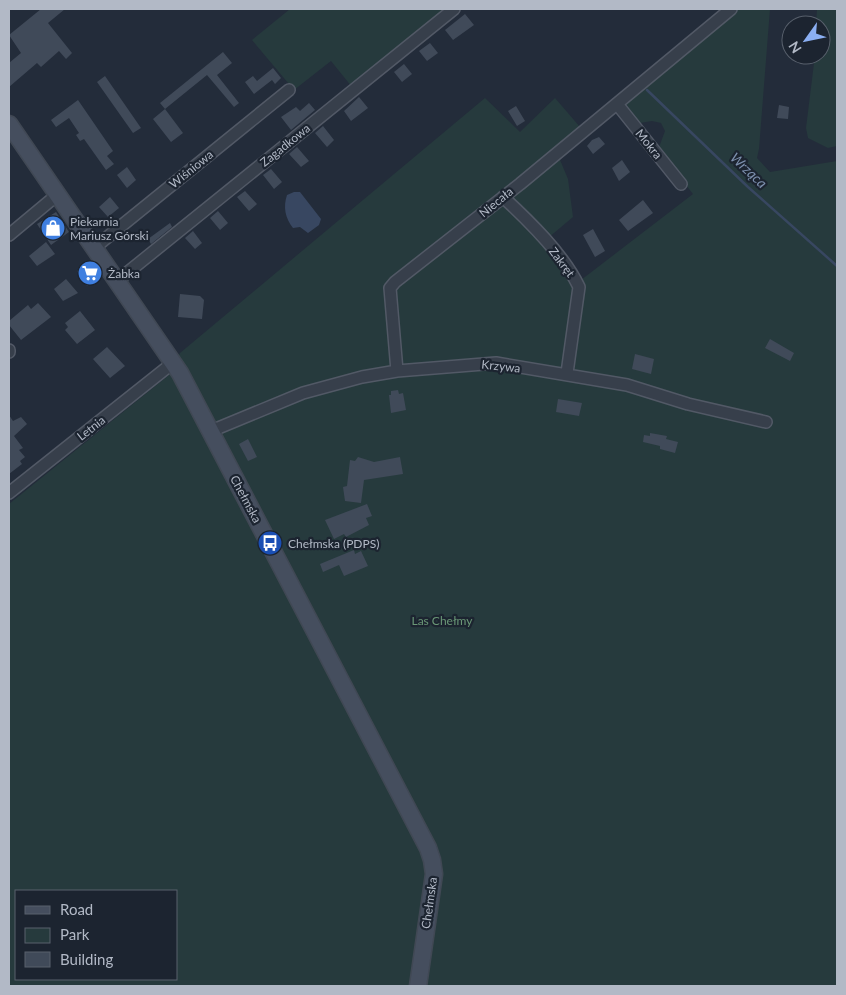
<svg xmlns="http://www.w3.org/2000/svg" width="846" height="995" font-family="Lato,sans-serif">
  <rect width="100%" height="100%" fill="#232c3a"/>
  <path fill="#263a3d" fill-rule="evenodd" d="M290 9H447L352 87 331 61 294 90 252 40Z
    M737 9H770L759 149 757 158 770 172 837 161V986H9V504L169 375 180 353 485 98 520 132 555 98 580 127 555 148 568 179 573 217 548 238 581 280 693 194 658 150 665 131 661 123 652 121 640 123 625 103ZM16 891H176V979H16Z
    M817 9H837V146L828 148 808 138 806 128 815 55H821V25H816Z"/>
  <path fill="#384761" d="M294 192H300L321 219 319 225 308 233 300 227 293 228C285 218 283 207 287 195Z"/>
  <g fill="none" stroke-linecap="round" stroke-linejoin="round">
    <path stroke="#384761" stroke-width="2.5" d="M647 90 748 187 837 266"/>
  </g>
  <path fill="#404a59" d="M41 9H65L48 23 72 53 66 59 59 51 41 67 37 63 9 87V63L21 53 9 35Z
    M465 14 474 25 453 40 445 30Z
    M430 43 438 53 427 61 419 51Z
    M223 52 232 63 217 75 239 103 234 107 207 75 165 109 160 103Z
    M404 64 412 74 402 82 394 72Z
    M273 68 281 78 275 84 272 80 254 94 245 82 253 76 257 81Z
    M105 76 141 128 133 133 97 82Z
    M359 97 368 108 351 121 344 111Z
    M78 100 113 151 107 156 114 164 106 170 84 139 80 141 76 135 79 133 69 118 56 127 51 120Z
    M309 103 315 110 291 130 281 117 296 107 300 111Z
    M779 105 789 107 788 119 777 118Z
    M516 106 525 121 517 126 508 111Z
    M165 109 183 133 171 142 153 119Z
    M323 126 334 140 327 147 315 133Z
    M599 137 605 144 593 154 587 146 592 140Z
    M297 147 309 161 301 167 289 154Z
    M622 160 630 172 619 181 612 168Z
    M127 167 136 180 127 188 117 175Z
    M271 169 282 182 274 189 263 175Z
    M245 191 257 204 249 211 237 197Z
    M110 197 119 208 108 217 99 207Z
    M643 200 653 213 628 231 619 220Z
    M218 211 228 223 220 230 210 218Z
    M56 212 69 232 51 245 37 224Z
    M170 223 172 227 151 244 148 239Z
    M593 229 605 251 595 257 583 235Z
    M193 231 202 243 195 249 185 238Z
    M46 242 55 254 37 266 29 256Z
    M89 262 99 277 87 286 77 271Z
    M66 279 78 293 63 301 54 289Z
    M180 294 200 296 204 300 202 319 178 317Z
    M38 303 51 317 21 340 9 325V321L28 305 31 309Z
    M80 311 95 330 77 344 65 330 68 327 65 323Z
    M770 339 794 353 790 361 765 348Z
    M107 347 125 366 110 378 93 359Z
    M635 354 654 359 651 374 632 369Z
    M398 390 399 394 403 393 406 410 391 413 389 395H391V391Z
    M558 399 582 403 579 416 556 412Z
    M9 415 13 421 21 417 27 424 14 436 23 448 19 450 25 457 20 461 22 464 9 474Z
    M650 433 667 436 666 439 678 442 675 453 660 449V446L643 442 644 435 650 436Z
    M248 439 257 457 248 461 239 444Z
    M358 457 374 462 400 457 403 474 364 480 361 503 345 501 343 487 347 486 350 460 355 461Z
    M367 504 372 516 366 518 369 525 346 537 344 534 334 539 325 520Z
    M354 550 355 554 361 551 368 566 344 576 339 565 323 572 320 564Z"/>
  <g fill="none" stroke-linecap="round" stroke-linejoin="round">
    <defs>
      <path id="street" d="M617 104 681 184
        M503 197C529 221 564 255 579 287L567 373
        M9 235 57 195
        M94 248 289 90
        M117 281 454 9
        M9 350V352
        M397 371 390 288 395 282 520 184 731 9
        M211 431 303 393 362 377 397 371 496 363 627 385 688 404 766 422
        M9 493 174 362"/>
      <path id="secondary" d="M9 124 180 373 428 848 432 860 434 874 418 986"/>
    </defs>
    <use href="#street" stroke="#525966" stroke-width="14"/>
    <use href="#secondary" stroke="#404854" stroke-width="19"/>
    <use href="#street" stroke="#373f4b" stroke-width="11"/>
    <use href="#secondary" stroke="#454e5e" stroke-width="16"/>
  </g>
  <defs>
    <symbol id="shop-disc" viewBox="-11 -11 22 22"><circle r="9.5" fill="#3f7fe0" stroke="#1c2430"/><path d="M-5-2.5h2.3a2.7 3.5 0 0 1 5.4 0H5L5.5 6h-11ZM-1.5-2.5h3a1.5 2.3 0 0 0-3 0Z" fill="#fff"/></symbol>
    <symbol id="supermarket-disc" viewBox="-11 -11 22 22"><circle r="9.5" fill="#3f7fe0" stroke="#1c2430"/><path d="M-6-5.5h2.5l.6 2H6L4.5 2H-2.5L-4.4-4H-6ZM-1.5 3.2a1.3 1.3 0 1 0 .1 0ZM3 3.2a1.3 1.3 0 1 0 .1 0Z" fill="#fff"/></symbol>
    <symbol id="bus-disc" viewBox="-11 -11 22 22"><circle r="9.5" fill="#1a4fb4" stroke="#1c2430"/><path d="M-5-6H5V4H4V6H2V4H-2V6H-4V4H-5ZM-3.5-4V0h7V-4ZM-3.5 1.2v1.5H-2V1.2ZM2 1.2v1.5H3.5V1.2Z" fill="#fff"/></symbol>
  </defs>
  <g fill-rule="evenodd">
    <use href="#shop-disc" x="39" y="214" width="28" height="28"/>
    <use href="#supermarket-disc" x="76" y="259" width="28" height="28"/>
    <use href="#bus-disc" x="256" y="529" width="28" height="28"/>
  </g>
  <g text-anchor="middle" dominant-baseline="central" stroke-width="4.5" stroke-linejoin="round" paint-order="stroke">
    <g font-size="12" fill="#b2b9c6" stroke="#1c2430">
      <text transform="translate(649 144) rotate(51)">Mokra</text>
      <text transform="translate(285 145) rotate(-39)">Zagadkowa</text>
      <text transform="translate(191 169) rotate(-39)">Wiśniowa</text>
      <text transform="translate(496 202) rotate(-39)">Niecała</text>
      <text transform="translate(562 262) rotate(53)">Zakręt</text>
      <text transform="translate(501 366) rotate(6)">Krzywa</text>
      <text transform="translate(91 428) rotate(-38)">Letnia</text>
      <text transform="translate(246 499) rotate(62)">Chełmska</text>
      <text transform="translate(429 903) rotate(-82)">Chełmska</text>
    </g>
    <g font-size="12" fill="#b2b9c6" stroke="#1c2430" text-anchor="start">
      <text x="70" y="221">Piekarnia<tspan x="70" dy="14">Mariusz Górski</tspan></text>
      <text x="108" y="273">Żabka</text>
      <text x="288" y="543">Chełmska (PDPS)</text>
    </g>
    <g font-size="12" fill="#6a9776" stroke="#1c2430">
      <text x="442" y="620">Las Chełmy</text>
    </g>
    <g font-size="14" font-style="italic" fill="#7c8fad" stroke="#1c2430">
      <text transform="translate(749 170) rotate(43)">Wrząca</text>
    </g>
  </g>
  <rect width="846" height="995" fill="none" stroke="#b2b9c6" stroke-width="20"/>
  <rect x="15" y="890" width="162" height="90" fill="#1c2430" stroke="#58606c"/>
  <rect x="25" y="906" width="25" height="8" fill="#454e5e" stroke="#58606c"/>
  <text x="60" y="915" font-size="15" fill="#b2b9c6">Road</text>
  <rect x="25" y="928" width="25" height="15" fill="#263a3d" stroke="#58606c"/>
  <text x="60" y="940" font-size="15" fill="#b2b9c6">Park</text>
  <rect x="25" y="952" width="25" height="15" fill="#404a59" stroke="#58606c"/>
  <text x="60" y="965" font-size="15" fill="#b2b9c6">Building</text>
  <g transform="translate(806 40) rotate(237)"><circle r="24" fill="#1c2430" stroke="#58606c"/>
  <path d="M0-4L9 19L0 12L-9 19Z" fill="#8baff3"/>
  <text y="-8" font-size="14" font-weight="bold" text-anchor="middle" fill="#b2b9c6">N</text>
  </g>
</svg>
